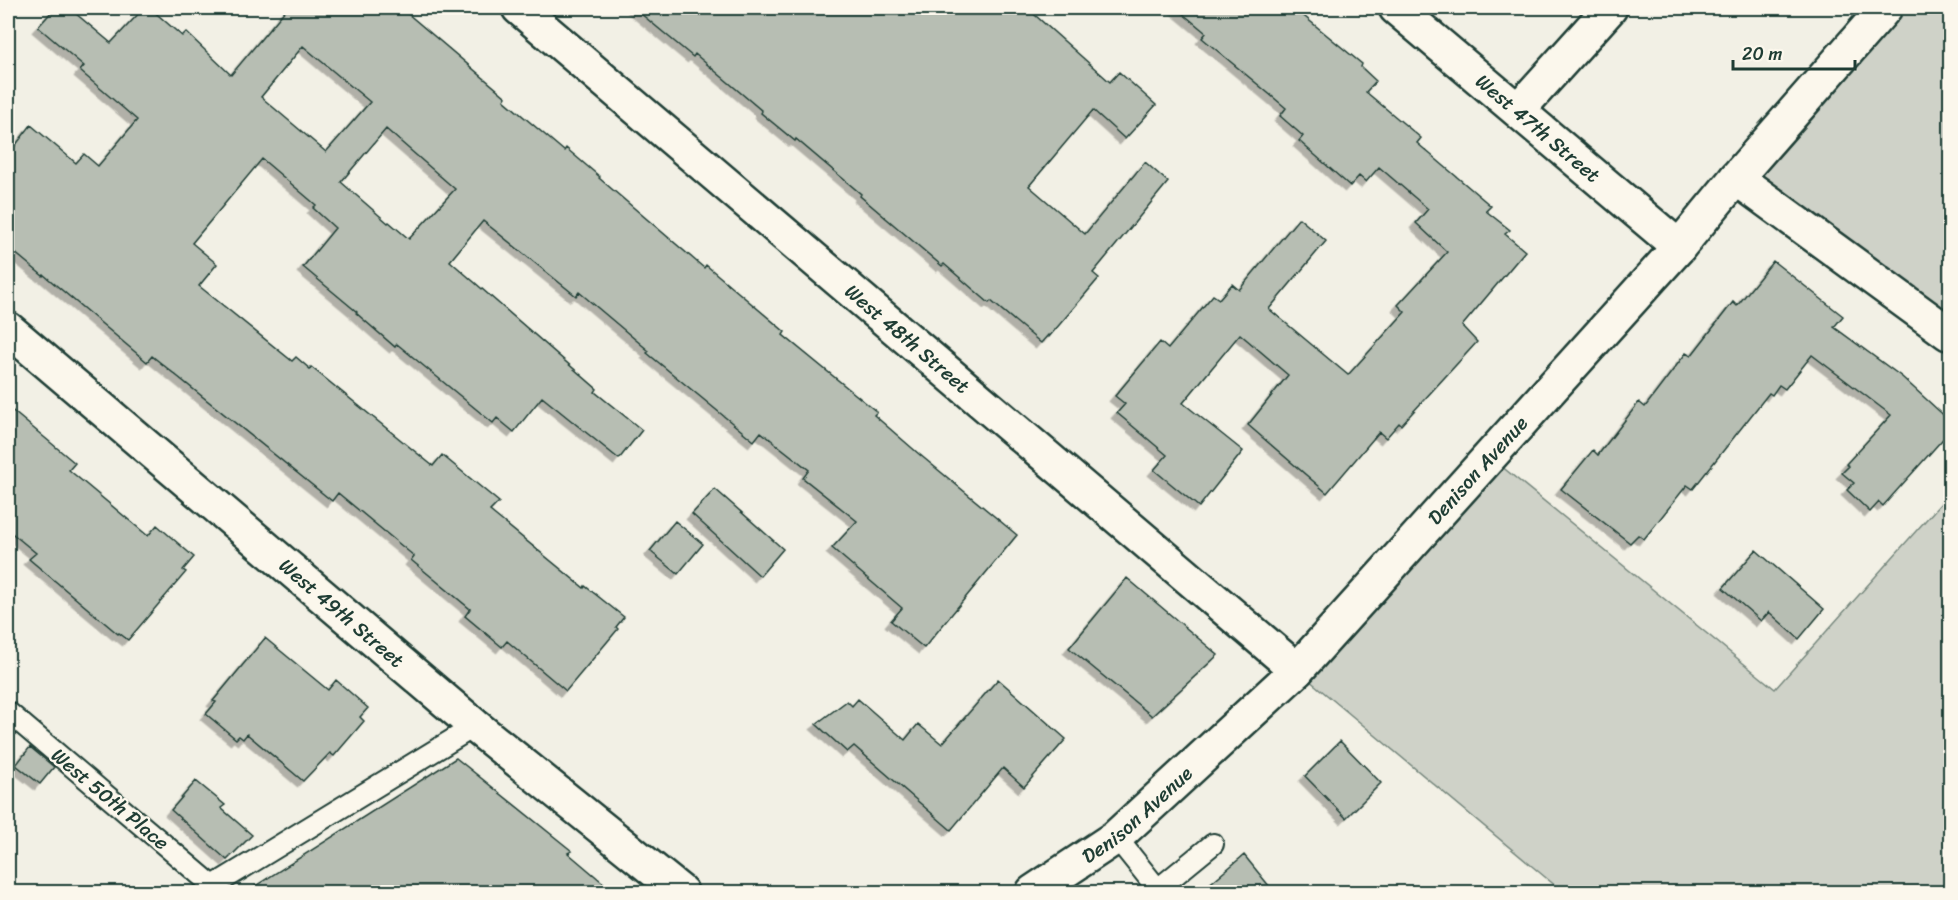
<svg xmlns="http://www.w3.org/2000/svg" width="1958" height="900" font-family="Sriracha,sans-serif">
  <defs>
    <filter id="shadow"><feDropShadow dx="-5.5" dy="5.5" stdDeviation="0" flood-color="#0004"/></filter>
  </defs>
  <rect width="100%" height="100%" fill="#f2f0e5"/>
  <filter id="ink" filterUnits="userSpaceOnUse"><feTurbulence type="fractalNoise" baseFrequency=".0167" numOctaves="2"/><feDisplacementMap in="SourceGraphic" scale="12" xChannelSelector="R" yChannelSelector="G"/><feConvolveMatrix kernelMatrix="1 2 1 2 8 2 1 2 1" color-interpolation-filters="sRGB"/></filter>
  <g filter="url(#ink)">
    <path fill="#cfd2c8" stroke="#77887e" stroke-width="1.5" d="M1885 8H1950V341L1736 178Z
      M1490 457 1775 689 1950 493V892H1563L1297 670Z"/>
    <path fill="#b7beb3" stroke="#1f3d34" stroke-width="1.5" fill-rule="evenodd" filter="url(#shadow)" d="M55 8H69L111 43 144 8H150L182 36 186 32 231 75 287 8H401L506 97 504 100 564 151 566 148 600 177 599 178 704 268 706 265 785 332 783 335 877 412 874 415 919 454 1017 535 924 648 891 621 902 608 832 548 857 521 803 478 809 470 761 432 754 441 647 353 649 351 579 292 576 296 483 221 450 261 597 389 595 392 642 430 619 459 542 397 514 432 497 418 493 423 397 344 395 347 356 313 357 312 303 267 335 228 313 208 316 205 262 159 192 243 217 264 199 286 292 361 296 357 310 369 311 367 433 466 442 455 499 502 490 511 584 588 585 586 624 617 616 627 618 629 566 691 507 641 502 647 465 616 470 609 411 560 414 556 338 493 332 501 152 356 147 362 44 275 43 276 8 247V155L31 125 76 163 84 154 98 166 137 120 80 71 84 66 38 27ZM303 46 370 102 326 152 261 97ZM386 129 455 189 409 239 389 222 388 223 341 182Z
      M634 8H1027L1110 82 1119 72 1156 105 1125 139 1093 110 1029 186 1085 234 1145 162 1168 182 1093 273 1099 278 1049 337 1048 335 1041 343 991 301 989 303 944 264 942 266 907 236 860 196 861 194 796 139 795 141 761 113 762 111 695 54 693 57Z
      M1176 8H1294L1362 64 1361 67 1376 81 1366 92 1421 138 1417 143 1491 206 1486 211 1510 230 1505 234 1525 251 1462 326 1477 342 1401 425 1399 423 1386 438 1379 432 1327 493 1248 425 1288 375 1240 334 1183 403 1243 451 1199 507 1154 470 1167 455 1117 413 1125 404 1115 396 1160 342 1168 349 1213 295 1219 299 1232 284 1239 290 1299 218 1326 241 1269 309 1348 375 1405 312 1398 305 1447 252 1416 223 1428 209 1379 167 1366 182 1359 176 1350 186 1299 141 1303 136 1280 116 1286 108 1202 38 1206 33Z
      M1773 261 1843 316 1834 327 1902 377 1950 421V431L1883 506 1879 502 1870 512 1847 490 1854 483 1842 473 1849 466 1846 464 1891 415 1812 355 1785 389 1779 385 1772 395 1769 393 1693 489 1687 485 1644 539 1638 535 1630 543 1561 489 1593 450 1598 455 1639 402 1645 407 1686 353 1691 356 1733 302 1737 306Z
      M8 407 75 463 69 470 148 536 157 525 194 557 183 570 186 572 128 640 119 633 118 634 29 559 36 553 8 530Z
      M715 489 783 549 760 576 692 514Z
      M675 521 703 544 678 574 650 551Z
      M1756 550 1824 609 1799 639 1769 612 1761 621 1723 588Z
      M1127 578 1218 655 1152 716 1069 648Z
      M265 638 328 690 336 680 368 708 360 717 364 721 334 756 330 753 303 781 247 734 243 739 239 736 236 739 206 714 216 702 213 701Z
      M998 679 1066 739 1024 787 1003 768 951 830 854 746 847 752 816 724 847 701 852 706 858 699 905 740 918 724 942 744Z
      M1340 741 1381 783 1346 818 1305 776Z
      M30 747 54 767 40 784 16 765Z
      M456 758 572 851 568 853 614 892H246Z
      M196 781 225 805 221 808 252 835 227 860 171 810Z
      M1244 855 1274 892H1200Z"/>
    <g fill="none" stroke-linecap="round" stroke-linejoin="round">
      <defs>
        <path id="service" d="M8 712 213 886
          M1116 837 1160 892
          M1158 889 1213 844
          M208 892 213 886 475 726"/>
        <g id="minor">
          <path id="s1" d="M519 8 1297 670"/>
          <path id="s2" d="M1396 8 1679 247"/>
          <path d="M1518 110 1610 8"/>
          <path d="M1736 178 1948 333"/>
          <path id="s3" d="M8 329 475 726 681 892"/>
        </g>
        <g id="secondary">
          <path id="s4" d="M1033 892 1116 837 1297 670 1679 247 1736 178 1885 8"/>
        </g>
      </defs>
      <use href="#service" stroke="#1f3d34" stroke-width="24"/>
      <use href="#minor" stroke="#1f3d34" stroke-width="38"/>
      <use href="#secondary" stroke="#1f3d34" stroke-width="38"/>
      <use href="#service" stroke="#fbf7ec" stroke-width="20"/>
      <use href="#minor" stroke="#fbf7ec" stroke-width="33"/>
      <use href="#secondary" stroke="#fbf7ec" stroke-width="33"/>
    </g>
  </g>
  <g text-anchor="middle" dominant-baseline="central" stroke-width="4.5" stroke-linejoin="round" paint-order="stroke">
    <g font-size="20" fill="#1f3d34" stroke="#fbf7ec">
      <text stroke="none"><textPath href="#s2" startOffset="186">West 47th Street</textPath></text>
      <text stroke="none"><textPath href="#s1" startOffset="510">West 48th Street</textPath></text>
      <text stroke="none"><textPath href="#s4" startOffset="615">Denison Avenue</textPath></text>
      <text stroke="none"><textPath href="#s3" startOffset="438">West 49th Street</textPath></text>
      <text transform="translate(110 799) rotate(40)">West 50th Place</text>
      <text stroke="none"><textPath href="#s4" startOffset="130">Denison Avenue</textPath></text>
    </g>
  </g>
  <rect width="1958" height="900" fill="none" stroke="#fbf7ec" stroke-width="30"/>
  <rect x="15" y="15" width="1928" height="870" fill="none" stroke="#1f3d34" stroke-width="2" filter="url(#ink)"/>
  <path d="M1733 60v9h122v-9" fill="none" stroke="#1f3d34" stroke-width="3"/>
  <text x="1742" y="60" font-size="18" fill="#1f3d34" stroke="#fbf7ec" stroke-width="4.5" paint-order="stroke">20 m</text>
</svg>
